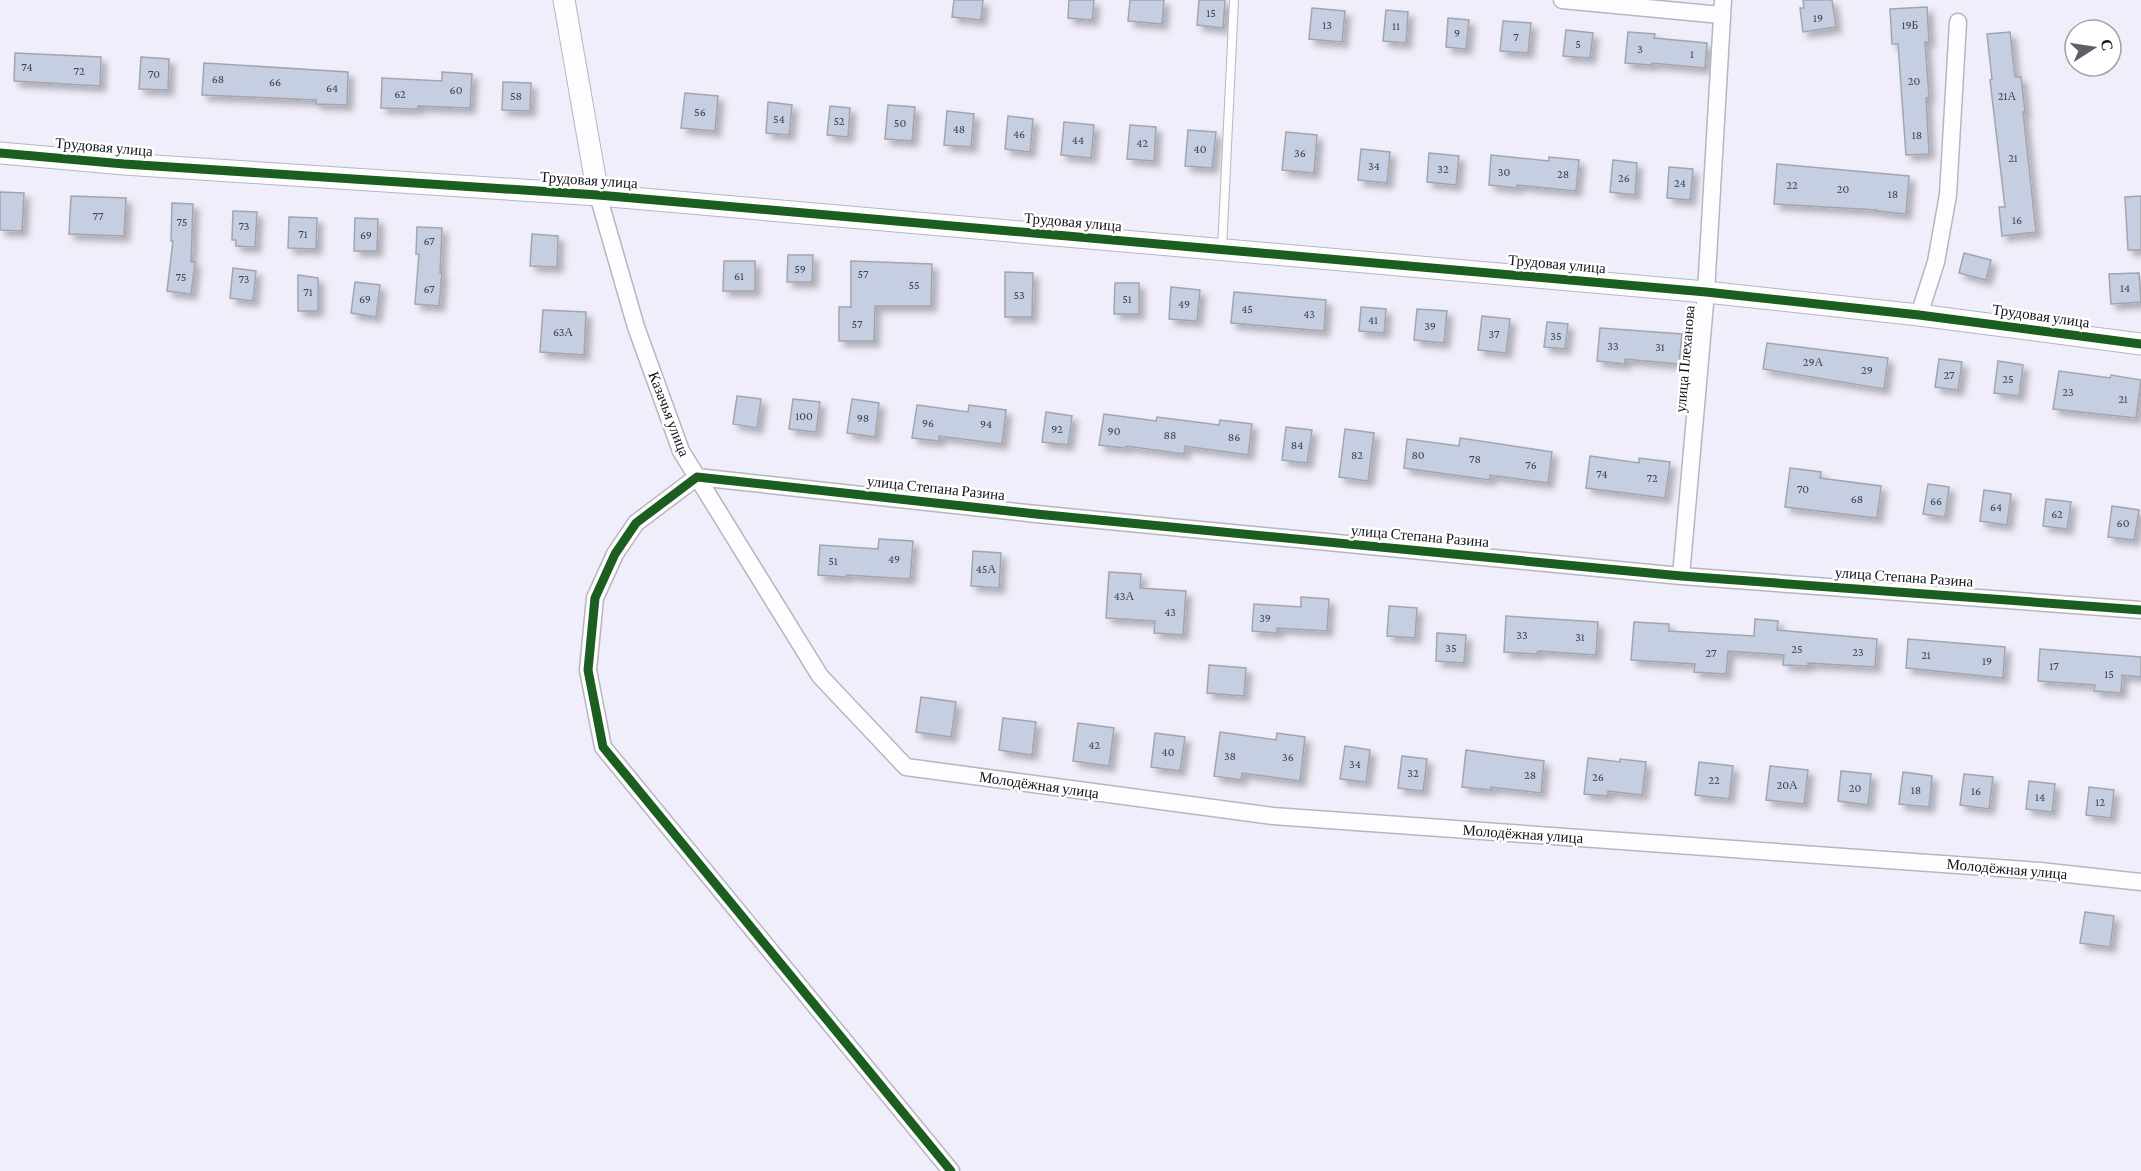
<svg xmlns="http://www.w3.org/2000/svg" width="2141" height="1171" font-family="'Crimson Pro',serif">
  <defs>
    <filter id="shadow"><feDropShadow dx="5.5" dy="5.5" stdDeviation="3" flood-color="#0004"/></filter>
  </defs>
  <rect width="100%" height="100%" fill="#efeefa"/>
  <path fill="#c6cfe2" stroke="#a3a5ae" stroke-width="1.5" filter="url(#shadow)" d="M954 0H983L981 20 952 17Z
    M1069 0H1094L1092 20 1068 18Z
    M1130 0H1164L1162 24 1128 21Z
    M1199 0H1225L1223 28 1197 25Z
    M1803 0H1832L1836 27 1803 32 1800 8H1804Z
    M1927 7 1929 42H1925L1929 97 1926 98 1929 154 1906 155 1898 44H1892L1890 9Z
    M1312 8 1345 11 1342 42 1309 39Z
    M1386 10 1408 12 1406 43 1383 41Z
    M1448 18 1469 20 1466 49 1446 47Z
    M1503 21 1531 23 1528 53 1500 51Z
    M1566 30 1593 33 1590 58 1563 56Z
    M1628 32 1655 34 1654 38 1707 43 1705 68 1652 63V65L1625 63Z
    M2010 32 2015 77H2021L2025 112H2023L2036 232 2002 236 1999 207H2005L1990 80 1992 79 1987 34Z
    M15 53 101 57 100 86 14 81Z
    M141 57 169 59 168 90 139 89Z
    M204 63 348 72 347 105 316 104V100L202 95Z
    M442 72 472 74 470 108 418 106V109L381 108 382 78 442 81Z
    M503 82 531 83 530 111 502 110Z
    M685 93 718 96 715 131 681 128Z
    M768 102 792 105 789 135 766 133Z
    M888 105 915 107 912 141 885 139Z
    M830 106 850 108 848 137 827 135Z
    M947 111 974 114 971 147 944 145Z
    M1008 116 1033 119 1030 152 1005 149Z
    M1064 122 1094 125 1091 158 1061 155Z
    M1130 125 1156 127 1154 161 1127 159Z
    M1188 130 1216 132 1212 168 1185 166Z
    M1286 132 1317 135 1314 173 1282 170Z
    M1361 149 1390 152 1387 183 1358 180Z
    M1429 153 1459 156 1456 185 1427 182Z
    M1491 155 1549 161V157L1579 160 1576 191 1517 185V188L1489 185Z
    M1613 160 1637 163 1635 195 1610 192Z
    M1777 164 1909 176 1906 214 1877 211V210L1774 204Z
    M1669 167 1693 169 1690 200 1667 198Z
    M0 192 24 193 22 231 0 230Z
    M71 196 126 198 124 236 69 234Z
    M2141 196V250H2128L2125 197Z
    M172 203 193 204 191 262H195L191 294 167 291 173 241H171Z
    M233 211 257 212 255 247 236 246V240H232Z
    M289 217 317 218 316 249 288 248Z
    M355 218 378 219 377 251H354Z
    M417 227 442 228 440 273H442L439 306 415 304 419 254H416Z
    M532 234 558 236 557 267 530 266Z
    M1964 253 1991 260 1986 280 1959 273Z
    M788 255H813L812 282H787Z
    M724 261H755V291H723Z
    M851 261 932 264 931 306H875L874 341H839V307H851Z
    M233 268 256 271 253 301 230 298Z
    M1005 272 1033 273 1032 317H1005Z
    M2139 273 2141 302 2111 304 2109 274Z
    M298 275 318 278V311H298Z
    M355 282 380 285 376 317 351 313Z
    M1115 283H1139V314H1114Z
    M1171 287 1200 290 1197 321 1169 319Z
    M1234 292 1326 300 1324 331 1231 323Z
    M1361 307 1386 309 1384 333 1359 331Z
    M1417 309 1447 311 1444 343 1414 340Z
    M543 310 586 312 584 355 540 352Z
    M1482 316 1510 319 1506 353 1478 350Z
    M1547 322 1568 324 1565 349 1544 347Z
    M1600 328 1682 334 1679 364 1625 359V364L1597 361Z
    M1767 343 1888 358 1884 389 1763 369Z
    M1939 359 1962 362 1958 390 1935 387Z
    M1998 361 2023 365 2019 396 1994 393Z
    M2059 371 2110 378 2111 375 2141 380 2136 418 2053 409Z
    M737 396 761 399 757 428 733 424Z
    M793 399 820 402 816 432 789 429Z
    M852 399 879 403 875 437 847 433Z
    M917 405 968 412 969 405 1006 410 1002 444 939 436V441L912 438Z
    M1046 412 1072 416 1068 445 1042 442Z
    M1104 414 1156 421 1157 417 1219 425 1220 420 1252 424 1248 455 1185 446 1184 454 1126 446 1125 448 1099 445Z
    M1286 427 1312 430 1307 463 1282 460Z
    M1345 429 1374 433 1368 481 1339 477Z
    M1460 438 1552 452 1548 483 1490 475V480L1404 468 1407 439 1459 446Z
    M1590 456 1639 463V458L1670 462 1665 498 1586 488Z
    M1790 468 1821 472 1820 478 1881 486 1877 518 1785 507Z
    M1928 484 1949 487 1945 517 1923 514Z
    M1984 490 2011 494 2007 525 1980 521Z
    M2046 499 2071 502 2067 529 2043 526Z
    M2112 506 2139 510 2134 540 2108 537Z
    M879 539 913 541 910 579 847 575 846 577 818 575 820 545 878 549Z
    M973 551 1001 553 999 588 971 586Z
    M1109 572 1141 574 1140 588 1186 591 1183 635 1154 633 1155 621 1106 618Z
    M1301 597 1329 599 1327 631 1277 628V633L1252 631 1254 604 1301 607Z
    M1389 606 1417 608 1415 638 1387 636Z
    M1506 616 1598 622 1596 655 1538 651 1537 654 1504 652Z
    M1755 619 1778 621 1777 630 1877 639 1875 667 1808 663V666L1783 665 1784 655 1728 651 1726 674 1694 672 1695 664 1631 660 1634 622 1669 624V631L1754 636Z
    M1437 633 1466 635 1464 663 1436 661Z
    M1908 639 2005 647 2003 678 1906 668Z
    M2040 649 2141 657V677L2122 675 2121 693 2094 691 2095 685 2038 681Z
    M1209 665 1246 668 1244 696 1207 693Z
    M921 697 956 702 951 737 916 732Z
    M1003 718 1036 722 1032 755 999 750Z
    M1078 723 1114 728 1109 766 1073 761Z
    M1220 732 1276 740 1277 733 1305 737 1300 781 1242 773 1241 780 1214 776Z
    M1155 733 1185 737 1180 771 1151 767Z
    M1345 746 1370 750 1366 782 1340 779Z
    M1466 750 1544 761 1541 793 1491 787V790L1462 787Z
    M1402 756 1427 759 1423 791 1398 788Z
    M1588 758 1620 762V759L1646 762 1642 795 1608 791V796L1584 794Z
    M1699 762 1733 766 1729 799 1695 795Z
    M1770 766 1808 770 1804 804 1766 800Z
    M1841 771 1871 774 1868 805 1838 801Z
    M1903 772 1932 776 1929 807 1899 804Z
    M1964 774 1993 777 1989 809 1960 805Z
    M2029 781 2055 784 2052 812 2026 809Z
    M2089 787 2114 790 2111 818 2086 815Z
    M2085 912 2114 916 2110 947 2080 943Z"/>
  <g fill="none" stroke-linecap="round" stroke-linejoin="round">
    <defs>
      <path id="service" d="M1222 250 1234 0"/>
      <path id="minor" d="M1562 0 1721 15
        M598 195 636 327 681 451 820 676 906 767 1273 816 2040 871 2141 882
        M1919 315 1936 262 1948 195 1958 22
        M1681 576 1706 292 1723 0
        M951 1171 603 747 588 670 595 598 615 554 636 523 697 477 1036 514 1681 576 2141 610"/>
      <path id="tertiary" d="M564 0 598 195
        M0 153 124 164 598 195 1706 292 1919 315 2141 344"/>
    </defs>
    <use href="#service" stroke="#b7b6c0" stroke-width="10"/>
    <use href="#minor" stroke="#b7b6c0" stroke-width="19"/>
    <use href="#tertiary" stroke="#b7b6c0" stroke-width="23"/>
    <use href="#service" stroke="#fdfcfe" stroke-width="8"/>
    <use href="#minor" stroke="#fdfcfe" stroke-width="16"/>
    <use href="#tertiary" stroke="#fdfcfe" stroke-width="21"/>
    <defs>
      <path id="cycleway" d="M0 153 124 164 598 195 1706 292 1919 315 2141 344
        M951 1171 603 747 588 670 595 598 615 554 636 523 697 477 1036 514 1681 576 2141 610"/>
    </defs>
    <use href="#cycleway" stroke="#fff" stroke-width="13"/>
    <use href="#cycleway" stroke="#1b5e20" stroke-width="9"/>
  </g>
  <g text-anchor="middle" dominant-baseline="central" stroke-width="5" stroke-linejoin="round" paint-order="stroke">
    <g font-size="12" fill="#40414b">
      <text x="1211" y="13">15</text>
      <text x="1818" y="18">19</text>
      <text x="1327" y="25">13</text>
      <text x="1910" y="25">19Б</text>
      <text x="1396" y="26">11</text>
      <text x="1457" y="33">9</text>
      <text x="1516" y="37">7</text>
      <text x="1578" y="44">5</text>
      <text x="1640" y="49">3</text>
      <text x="1692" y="54">1</text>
      <text x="27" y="67">74</text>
      <text x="79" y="71">72</text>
      <text x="154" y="74">70</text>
      <text x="218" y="79">68</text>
      <text x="1914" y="81">20</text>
      <text x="275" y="82">66</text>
      <text x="332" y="88">64</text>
      <text x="456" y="90">60</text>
      <text x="400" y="94">62</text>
      <text x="516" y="96">58</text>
      <text x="2007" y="96">21А</text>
      <text x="700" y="112">56</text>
      <text x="779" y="119">54</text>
      <text x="839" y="121">52</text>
      <text x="900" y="123">50</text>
      <text x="959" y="129">48</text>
      <text x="1019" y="134">46</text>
      <text x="1917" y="135">18</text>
      <text x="1078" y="140">44</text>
      <text x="1142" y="143">42</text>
      <text x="1200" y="149">40</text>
      <text x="1300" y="153">36</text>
      <text x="2013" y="158">21</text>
      <text x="1374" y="166">34</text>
      <text x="1443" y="169">32</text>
      <text x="1504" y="172">30</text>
      <text x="1563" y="174">28</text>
      <text x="1624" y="178">26</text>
      <text x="1680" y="183">24</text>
      <text x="1792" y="185">22</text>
      <text x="1843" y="189">20</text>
      <text x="1893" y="194">18</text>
      <text x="98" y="216">77</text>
      <text x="2017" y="220">16</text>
      <text x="182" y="222">75</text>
      <text x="244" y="226">73</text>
      <text x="303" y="234">71</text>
      <text x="366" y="235">69</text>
      <text x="429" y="241">67</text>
      <text x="800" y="269">59</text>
      <text x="863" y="274">57</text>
      <text x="739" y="276">61</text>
      <text x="181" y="277">75</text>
      <text x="244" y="279">73</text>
      <text x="914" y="285">55</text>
      <text x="2125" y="288">14</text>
      <text x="429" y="289">67</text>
      <text x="308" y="292">71</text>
      <text x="1019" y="295">53</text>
      <text x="365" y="299">69</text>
      <text x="1127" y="299">51</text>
      <text x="1184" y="304">49</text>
      <text x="1247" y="309">45</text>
      <text x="1309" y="314">43</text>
      <text x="1373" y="320">41</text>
      <text x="857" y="324">57</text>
      <text x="1430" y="326">39</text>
      <text x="563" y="332">63А</text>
      <text x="1494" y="334">37</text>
      <text x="1556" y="336">35</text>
      <text x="1613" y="346">33</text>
      <text x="1660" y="347">31</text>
      <text x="1813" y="362">29А</text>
      <text x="1867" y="370">29</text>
      <text x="1949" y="375">27</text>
      <text x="2008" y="379">25</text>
      <text x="2068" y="392">23</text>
      <text x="2123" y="399">21</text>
      <text x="804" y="416">100</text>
      <text x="863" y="418">98</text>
      <text x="928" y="423">96</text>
      <text x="986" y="424">94</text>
      <text x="1057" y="429">92</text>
      <text x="1114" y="431">90</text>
      <text x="1170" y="435">88</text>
      <text x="1234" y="437">86</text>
      <text x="1297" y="445">84</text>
      <text x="1357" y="455">82</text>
      <text x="1418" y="455">80</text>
      <text x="1475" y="459">78</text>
      <text x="1531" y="465">76</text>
      <text x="1602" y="474">74</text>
      <text x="1652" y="478">72</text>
      <text x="1803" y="489">70</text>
      <text x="1857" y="499">68</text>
      <text x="1936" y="501">66</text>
      <text x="1996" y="507">64</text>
      <text x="2057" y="514">62</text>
      <text x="2123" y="523">60</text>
      <text x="894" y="559">49</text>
      <text x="833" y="561">51</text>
      <text x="986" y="569">45А</text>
      <text x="1124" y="596">43А</text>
      <text x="1170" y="612">43</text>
      <text x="1265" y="618">39</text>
      <text x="1522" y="635">33</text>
      <text x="1580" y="637">31</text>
      <text x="1451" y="648">35</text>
      <text x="1797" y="649">25</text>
      <text x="1858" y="652">23</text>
      <text x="1711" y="653">27</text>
      <text x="1926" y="655">21</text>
      <text x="1987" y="661">19</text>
      <text x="2054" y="666">17</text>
      <text x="2109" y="674">15</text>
      <text x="1094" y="745">42</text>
      <text x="1168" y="752">40</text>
      <text x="1230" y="756">38</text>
      <text x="1288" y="757">36</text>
      <text x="1355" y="764">34</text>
      <text x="1413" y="773">32</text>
      <text x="1530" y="775">28</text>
      <text x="1598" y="777">26</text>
      <text x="1714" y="780">22</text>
      <text x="1787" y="785">20А</text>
      <text x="1855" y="788">20</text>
      <text x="1916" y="790">18</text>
      <text x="1976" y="791">16</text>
      <text x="2040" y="797">14</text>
      <text x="2100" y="802">12</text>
    </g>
    <g font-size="15" fill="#131219" stroke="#fff">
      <text transform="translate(104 147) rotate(5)">Трудовая улица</text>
      <text transform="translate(589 180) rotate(4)">Трудовая улица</text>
      <text transform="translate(1073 222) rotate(5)">Трудовая улица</text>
      <text transform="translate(1557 264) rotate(5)">Трудовая улица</text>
      <text transform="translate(2041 316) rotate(8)">Трудовая улица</text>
      <text transform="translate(1685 359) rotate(-85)">улица Плеханова</text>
      <text transform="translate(669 414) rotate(69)">Казачья улица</text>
      <text transform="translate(936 488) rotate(6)">улица Степана Разина</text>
      <text transform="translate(1420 536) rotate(5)">улица Степана Разина</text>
      <text transform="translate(1904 577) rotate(4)">улица Степана Разина</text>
      <text transform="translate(1039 785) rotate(8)">Молодёжная улица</text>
      <text transform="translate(1523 834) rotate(4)">Молодёжная улица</text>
      <text transform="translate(2007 869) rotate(5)">Молодёжная улица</text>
    </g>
  </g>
  <g transform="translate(2093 48) rotate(78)"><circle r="28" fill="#ffffff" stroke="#a1a0a3" stroke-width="1.5"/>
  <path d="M0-4.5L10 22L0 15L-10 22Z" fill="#605f68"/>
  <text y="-9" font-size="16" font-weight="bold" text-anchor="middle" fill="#131219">С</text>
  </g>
</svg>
